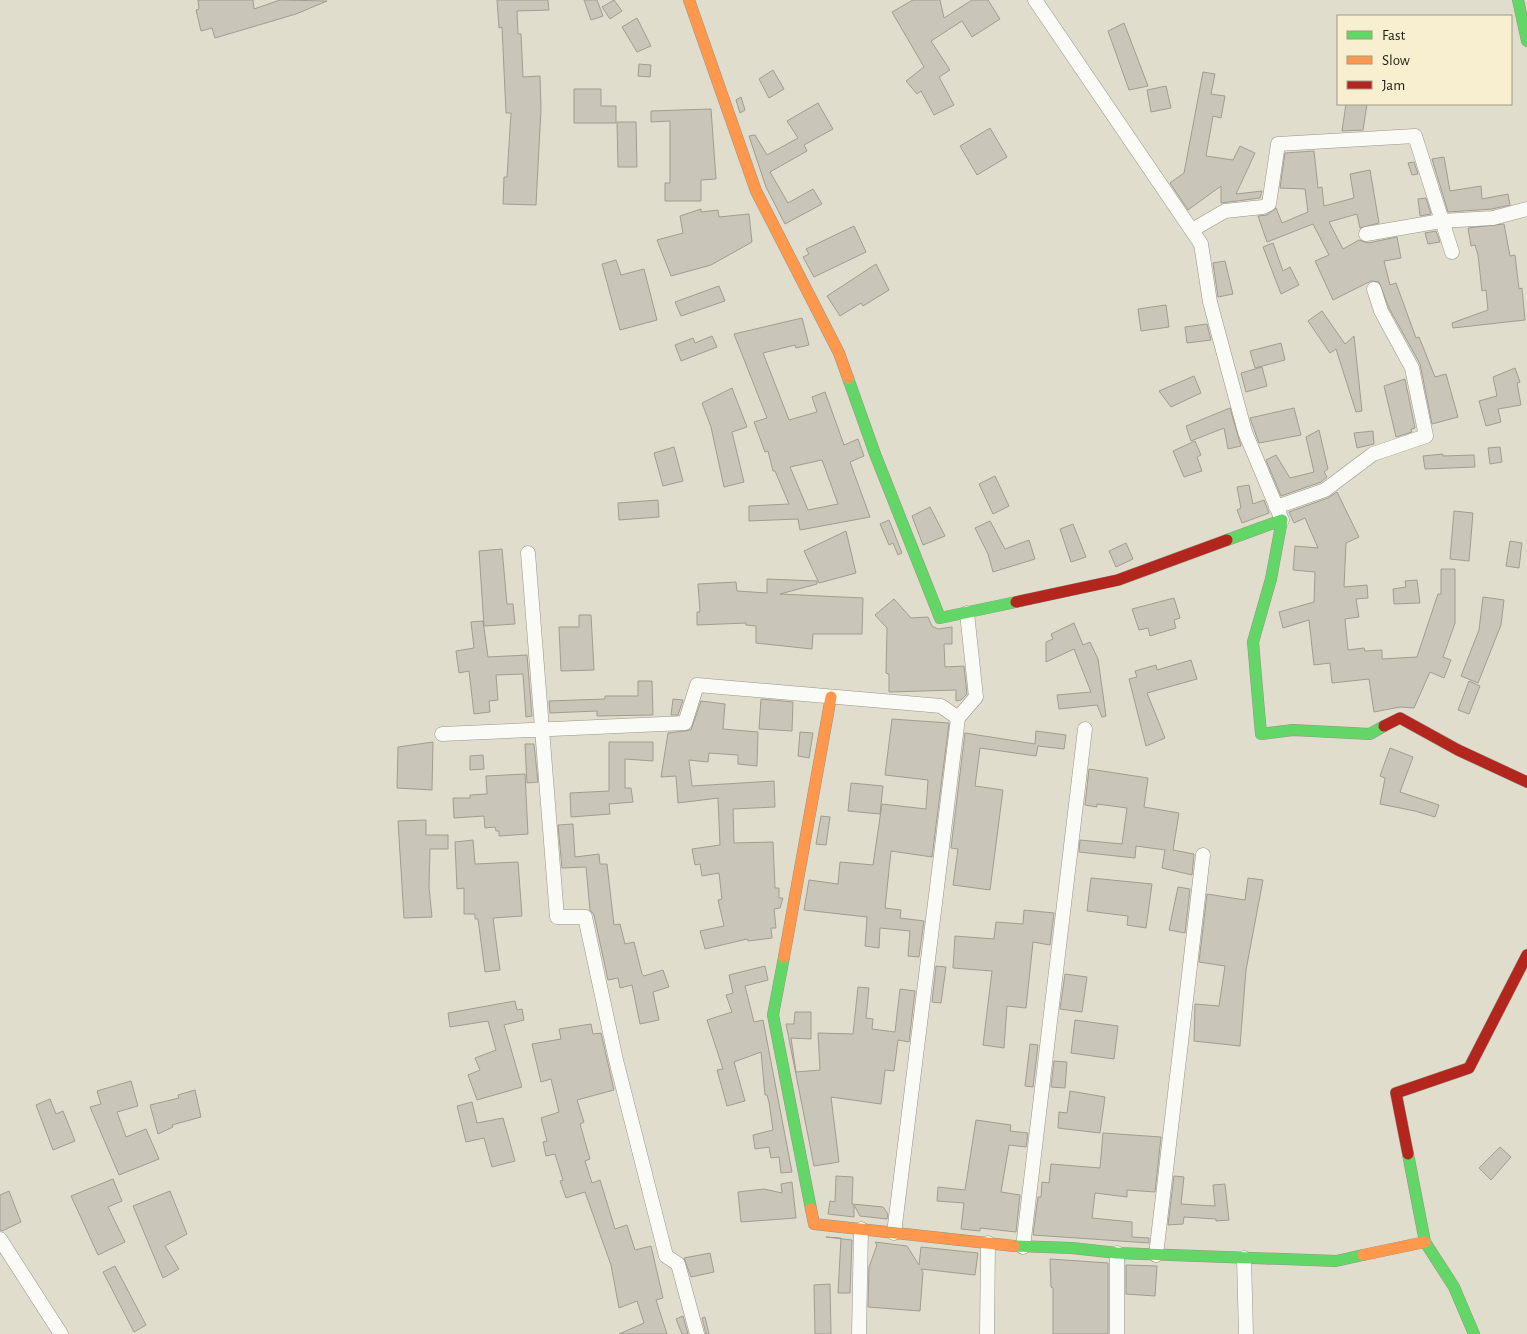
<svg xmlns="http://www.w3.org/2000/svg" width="1527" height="1334" font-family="'Alegreya Sans',sans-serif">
  <rect width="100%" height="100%" fill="#e1ddcc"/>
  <path fill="#c9c6b9" stroke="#a09d90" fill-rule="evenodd" d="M198 0H253L254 9 280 0 327 1 296 14 215 38 212 28 201 31 196 10 199 9Z
    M497 0H548L549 10 517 11 518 34H521L523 77 540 76 541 109 536 205 503 204 504 177H507L511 113H506L502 27 499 28Z
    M584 0H597L603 16 591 20Z
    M614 0 622 11 610 19 602 7Z
    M913 0H940L944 18 972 0H988L1000 19 972 37 962 21 931 41 950 70 939 77 954 105 934 115 921 91 917 94 906 81 924 67 892 12Z
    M637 18 651 46 637 52 622 27Z
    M1124 23 1148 86 1129 90 1108 31Z
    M639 64 651 65 650 77 638 76Z
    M773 70 784 89 769 98 759 79Z
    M1203 72 1215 74 1211 94 1225 96 1221 118 1213 116 1206 156 1233 160 1240 146 1255 153 1236 194 1262 191 1260 198 1221 203V186L1188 210 1170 183 1184 173Z
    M1166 86 1171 108 1151 112 1147 90Z
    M574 89H601V106H616V123H574Z
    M741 97 745 110 740 113 736 100Z
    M818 103 833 129 804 145 807 151 770 172 788 203 813 189 822 204 785 224 766 187 749 136 755 135 767 155 798 138 787 121Z
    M1346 104H1367L1363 130 1342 131Z
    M711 109 716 179 701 180V201H665V183H670V121L651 122V111Z
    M617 122H636L637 167H618Z
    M990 128 1007 157 977 175 960 146Z
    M1314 151 1318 188 1322 187 1324 206 1354 198 1350 174 1370 170 1379 223 1360 228 1357 214 1329 222 1343 249 1359 240 1368 243 1397 237 1401 258 1384 261 1390 285 1396 283 1416 338 1419 337 1435 377 1446 374 1458 417 1432 424 1420 364 1389 308 1379 282 1371 281 1333 300 1315 261 1329 255 1313 224 1267 242 1258 216 1267 215 1276 208 1282 223 1308 212 1305 189 1280 188 1285 153Z
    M1444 157 1450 191 1481 186 1482 199 1508 194 1510 205 1492 209 1448 212 1432 159Z
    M1414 162 1418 174 1412 175 1408 163Z
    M1426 198 1431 214 1420 216 1418 199Z
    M701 209V212L718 210 719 217 749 214 752 242 711 265 671 276 657 240 683 233 680 216Z
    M1504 224 1510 256 1515 255 1519 289 1522 288 1525 320 1453 328 1452 323 1488 310 1486 290 1482 291 1478 255 1475 245 1471 246 1468 228Z
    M854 226 866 252 814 277 803 257 809 254 806 249Z
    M1436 231 1440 242 1428 244 1425 233Z
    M1273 243 1283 271 1290 267 1299 285 1281 294 1263 247Z
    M616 260 621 275 644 269 657 320 620 330 602 264Z
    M1225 261 1233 294 1218 297 1213 263Z
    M876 264 889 290 863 306 861 303 840 316 827 296Z
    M719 286 725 301 681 316 675 302Z
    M1166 305 1169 327 1141 331 1138 309Z
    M1322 311 1345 344 1354 336 1362 411 1356 412 1336 349 1330 353 1308 321Z
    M802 318 809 345 796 348 795 345 763 353 789 420 817 412 812 397 825 392 844 445 858 439 864 456 850 462 870 517 800 530 798 519 749 521V506L789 504 775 471H773L768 451 765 452 754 422 767 418 734 334ZM822 460 838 504 808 510 790 467Z
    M1207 324 1211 340 1187 343 1185 327Z
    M712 336 717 347 681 361 675 345 693 338 695 343Z
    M1281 343 1285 360 1255 368 1250 351Z
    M1262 367 1267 386 1246 392 1241 373Z
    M1515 368 1520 382 1517 383 1521 405 1498 409 1501 422 1486 426 1479 401 1497 396 1493 377Z
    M1194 376 1201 393 1171 407 1159 391Z
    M1405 379 1415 428 1411 429 1412 432 1396 437 1384 386Z
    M732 388 747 427 732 432 744 482 724 487 711 427 702 403Z
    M1230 408 1241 446 1228 449 1224 428 1191 441 1186 426Z
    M1294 408 1301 435 1259 443 1250 418Z
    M1319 430 1328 469 1324 472 1327 477 1321 482 1281 496 1266 460 1276 455 1290 478 1314 472 1306 437Z
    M1373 431 1374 444 1357 448 1354 433Z
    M1195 441 1201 455 1197 457 1202 471 1184 477 1173 451Z
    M674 447 683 481 663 486 654 453Z
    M1500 447 1502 462 1490 464 1488 448Z
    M1443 454V456L1474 455 1475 467 1425 469 1423 456Z
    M995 476 1009 506 993 514 979 484Z
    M1249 485 1253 504 1264 500 1269 513 1242 523 1237 510 1241 508 1237 487Z
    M1337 492 1359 537 1346 543 1344 587 1367 585 1368 598 1356 599 1359 617 1345 619 1348 650 1364 648 1365 651 1382 650V659L1417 657 1438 594H1441V569H1455V623L1443 657 1451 660 1444 678 1430 672 1414 708 1400 707 1374 712 1369 679 1332 683 1330 663 1314 665 1309 620 1283 628 1279 612 1314 602 1315 572 1293 570 1295 546 1318 548 1305 518 1294 523 1289 512 1328 498Z
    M658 500 659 517 619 520 618 503Z
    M930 507 945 536 923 545 912 516Z
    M1454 511 1473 513 1469 561 1450 559Z
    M889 520 902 553 898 555 893 543 889 545 880 524Z
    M990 521 1005 549 1029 540 1035 559 993 572 988 554 975 528Z
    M1073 524 1086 557 1071 562 1060 529Z
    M846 531 856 573 819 583 804 551Z
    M1510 541 1522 543 1519 568 1506 566Z
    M1126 543 1133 559 1116 567 1109 551Z
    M502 549 507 604H513L515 624 484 626 479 551Z
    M767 579 817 581V584L780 594 863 598 862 634H813L812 649 756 643V626L746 625V623L697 625V612H700L698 584 736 582 737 591 767 593Z
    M1417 580 1420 603 1394 604 1393 589 1406 587 1405 581Z
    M1483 597 1504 600 1501 625 1478 683 1461 676 1479 630Z
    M1174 598 1180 618 1174 620 1176 628 1150 636 1148 628 1139 630 1132 609Z
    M894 599 911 618 928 617 932 626 938 629 952 627V644H944L945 667 964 666 967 694 961 700 956 701V690L889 692V674L886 673 887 628 875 615Z
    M579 615H591L594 670 561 671 559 627H579Z
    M483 621 488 657 527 655 532 716 526 717 523 674 496 675 498 700 489 701 490 712 474 714 469 671 459 673 456 651 474 648 471 622Z
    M1074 623 1083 645 1090 642 1098 659 1106 716 1102 717 1097 705 1059 709 1057 695 1091 692 1074 649 1046 662V642L1053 639 1051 634Z
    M1191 660 1197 679 1147 693 1165 738 1146 746 1129 679 1137 677 1135 671 1156 665 1157 670Z
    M638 681H652L653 715 597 716V711L550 713 549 701 605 699V696H638Z
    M1469 681 1480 686 1469 714 1458 710Z
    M673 699 683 700 678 715H671Z
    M761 699 793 702 792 731 759 729Z
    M701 701 725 704 723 729 758 732 757 766 738 764V755L709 753 708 762 689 760 692 786 774 781 775 807 733 809 734 843 773 842 775 888H779V898H783L780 908 774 909 776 928H771L772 938 748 941 747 939 705 949 700 931 724 926 718 900 722 899 719 873 702 876 700 864 695 865 692 849 720 845 718 798 678 803 676 776 661 777 668 733 691 730Z
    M892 719 949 723 932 857 891 851 885 908 901 910 900 918 924 921 919 957 908 956 910 931 880 928 879 948 865 946 867 917 804 910 809 880 838 884 840 862 873 865 882 804 926 809 928 780 885 775Z
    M1036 731 1066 735 1064 749 1038 746 1036 756 980 748 975 786 1003 790 990 890 953 885 958 849 951 848 965 733 1035 744Z
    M800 732 813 733 809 758 798 756Z
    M433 742 432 790 397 788 398 747Z
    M609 742H653V761L625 759V788H631L633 802 609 804 610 814 571 817 570 793 609 791Z
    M525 744H534L538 782 527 783Z
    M1390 748 1413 757 1400 792 1439 805 1435 817 1415 811 1380 804 1385 778 1380 776Z
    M483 755 484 769 470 770V756Z
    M1089 769 1148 778 1144 807 1179 813 1173 850 1194 854 1192 875 1162 868 1165 850 1136 846 1135 858 1079 852 1080 840 1122 844 1127 808 1097 804V807L1085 805Z
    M525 774 528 834 499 836V831H496L495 827 485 828 484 816 454 818 453 798H470V795L487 794 486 776Z
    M851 783 883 786 880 814 848 811Z
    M821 816 830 817 826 845 816 844Z
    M426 820V835H448V849H430L429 887 432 917 404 918 398 821Z
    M573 824 575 857 599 854 600 864H607L614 925 620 924 625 944 634 942 642 974 644 976 663 970 669 987 653 992 659 1020 640 1024 632 985 620 988 618 978 608 980 594 915 590 910 586 867 562 868 558 825Z
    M473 840 475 864 518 862 522 916 493 918 500 970 485 972 478 919H475V914H464V888L457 889 455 842Z
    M1091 878 1152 884 1146 928 1127 925 1128 916 1087 911Z
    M1248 878 1263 880 1246 970 1240 1046 1194 1041 1195 1004 1219 1006 1225 966 1199 962 1207 894 1245 900Z
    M1178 887 1190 889 1185 933 1169 930Z
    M1024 910 1054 913 1050 945 1033 942 1026 1008 1007 1006 1004 1048 983 1045 992 971 953 968 955 936 994 939 996 922 1023 924Z
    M765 966 768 980 745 986 754 1022 763 1020 792 1172 781 1173 779 1157 771 1158 769 1147 755 1149 753 1135 773 1130 769 1102 767 1095H765L761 1052 734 1062 745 1101 727 1106 717 1070 723 1069 707 1020 732 1012 726 995 733 993 729 975Z
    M936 966 946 967 941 1003 932 1002Z
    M1065 974 1087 977 1082 1012 1060 1009Z
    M858 987 869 988 866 1018 873 1019 872 1029 895 1032 900 989 915 991 909 1042 898 1040 894 1071 885 1070 881 1104 831 1097 839 1162 814 1166 786 1024H794L795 1012H811V1039L791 1038 796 1072 820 1070 818 1033 853 1034Z
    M515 1001 517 1010 522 1009 524 1020 504 1025 522 1087 477 1100 468 1075 480 1070 475 1058 496 1050 488 1021 450 1027 448 1013Z
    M1075 1020 1118 1026 1114 1059 1071 1053Z
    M591 1024 593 1034 601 1033 614 1090 577 1100 584 1122 580 1124 590 1159 585 1161 592 1183 600 1180 615 1229 627 1225 635 1250 651 1246 663 1298 656 1300 667 1334H619L644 1323 637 1301 619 1308 611 1265 585 1192 566 1198 560 1181 563 1180 555 1154 546 1156 543 1142 547 1141 541 1118 559 1112 551 1079 541 1082 532 1044 561 1039 559 1029Z
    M1030 1044 1038 1045 1033 1087 1025 1086Z
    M1054 1061 1067 1062 1065 1088 1051 1087Z
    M131 1081 138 1106 117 1112 126 1137 146 1129 159 1159 119 1175 90 1107 101 1104 97 1091Z
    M195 1090 201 1117 172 1125 173 1127 158 1134 150 1105 179 1098 178 1095Z
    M1070 1091 1105 1097 1100 1133 1058 1128 1059 1112 1067 1113Z
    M50 1099 56 1114 63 1111 75 1141 53 1150 36 1105Z
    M472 1102 477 1123 503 1118 515 1161 492 1167 484 1138 466 1142 457 1106Z
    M976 1120 1011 1125 1010 1131 1028 1133 1026 1147 1009 1145 1001 1192 1020 1195 1016 1232 980 1228V1231L961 1229 964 1203 937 1201 938 1187 965 1190Z
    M1103 1133 1161 1137 1155 1192 1127 1190V1197L1095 1193 1092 1218 1132 1222V1237L1149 1238V1243L1033 1235 1038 1197H1041L1042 1182 1049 1183 1051 1164 1100 1168Z
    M1500 1147 1511 1157 1491 1180 1479 1168Z
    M836 1176 853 1177 852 1204 883 1207 888 1214 887 1219 860 1216 854 1205V1217L828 1214 830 1201 835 1202Z
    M1174 1176 1184 1177 1181 1204 1215 1206 1213 1185 1225 1184 1229 1220 1216 1221V1219L1184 1217 1183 1224 1168 1225Z
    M113 1179 122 1201 108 1207 125 1242 98 1255 71 1196Z
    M792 1182 796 1218 741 1222 738 1192 764 1189 782 1193 781 1184Z
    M9 1191 21 1222 2 1231 0 1230V1195Z
    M170 1191 187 1234 165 1246 179 1269 163 1278 133 1206Z
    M826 1237 852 1240 850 1293H838L841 1238Z
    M875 1242 907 1246 919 1265 921 1247 978 1253 975 1275 921 1269 923 1272 920 1311 868 1307 869 1267 877 1245Z
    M710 1253 714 1272 691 1277 684 1258Z
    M1050 1259 1108 1263V1334H1053V1288L1051 1287Z
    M1126 1265 1157 1266 1155 1296 1126 1294Z
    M115 1266 146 1325 134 1332 103 1272Z
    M830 1284 831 1334H815L814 1285Z
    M683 1316 688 1334H682L676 1319Z
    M705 1317 709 1334H706L702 1318Z"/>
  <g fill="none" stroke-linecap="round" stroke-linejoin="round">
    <defs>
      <path id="street" d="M1035 0 1201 244 1210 302 1245 432 1282 520
        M1192 230 1225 211 1263 207 1269 204 1278 144 1415 136 1452 252
        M1366 234 1441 221 1493 218 1527 209
        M1276 507 1325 490 1373 454 1426 436 1412 368 1381 311 1374 289
        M528 553 557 917H585L616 1060 666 1256 678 1264 697 1334
        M442 734 685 723 697 685 941 706 958 718
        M894 1233 958 718 976 697 967 613
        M0 1239 61 1334
        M1023 1247 1085 729
        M1117 1253V1334
        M1156 1255 1203 855
        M1244 1258 1246 1334
        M859 1334 861 1229
        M987 1334 988 1243"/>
      <path id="fast" d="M1518 0 1527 41
        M848 378 875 454 940 618 1016 602
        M1227 540 1282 520 1271 579 1253 642 1261 734 1293 730 1370 734 1384 726
        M784 957 773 1015 811 1209
        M1408 1154 1425 1242 1454 1287 1474 1334
        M1014 1246 1072 1248 1117 1253 1336 1261 1363 1255"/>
      <path id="slow" d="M689 0 756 191 839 353 848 378
        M784 957 831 697
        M811 1209 814 1224 1014 1246
        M1363 1255 1425 1242"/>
      <path id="jam" d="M1016 602 1118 580 1227 540
        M1384 726 1400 718 1458 750 1527 782
        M1408 1154 1396 1093 1469 1068 1527 955"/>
    </defs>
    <use href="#street" stroke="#979487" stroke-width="15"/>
    <use href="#fast" stroke="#979487" stroke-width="12"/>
    <use href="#slow" stroke="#979487" stroke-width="12"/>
    <use href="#jam" stroke="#979487" stroke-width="12"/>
    <use href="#street" stroke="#fafaf7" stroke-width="14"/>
    <use href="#fast" stroke="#63d668" stroke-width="11"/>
    <use href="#slow" stroke="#ff974d" stroke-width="11"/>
    <use href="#jam" stroke="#b3261e" stroke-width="11"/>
  </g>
  <rect x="1337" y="15" width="175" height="90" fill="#f7efd0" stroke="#a09a83"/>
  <rect x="1347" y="31" width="25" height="8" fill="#63d668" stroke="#a09a83"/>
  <text x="1382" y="40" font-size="15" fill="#1e1b10">Fast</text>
  <rect x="1347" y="56" width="25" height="8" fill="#ff974d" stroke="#a09a83"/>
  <text x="1382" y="65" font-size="15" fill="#1e1b10">Slow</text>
  <rect x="1347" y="81" width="25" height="8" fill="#b3261e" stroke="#a09a83"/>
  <text x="1382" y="90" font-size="15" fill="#1e1b10">Jam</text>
</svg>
